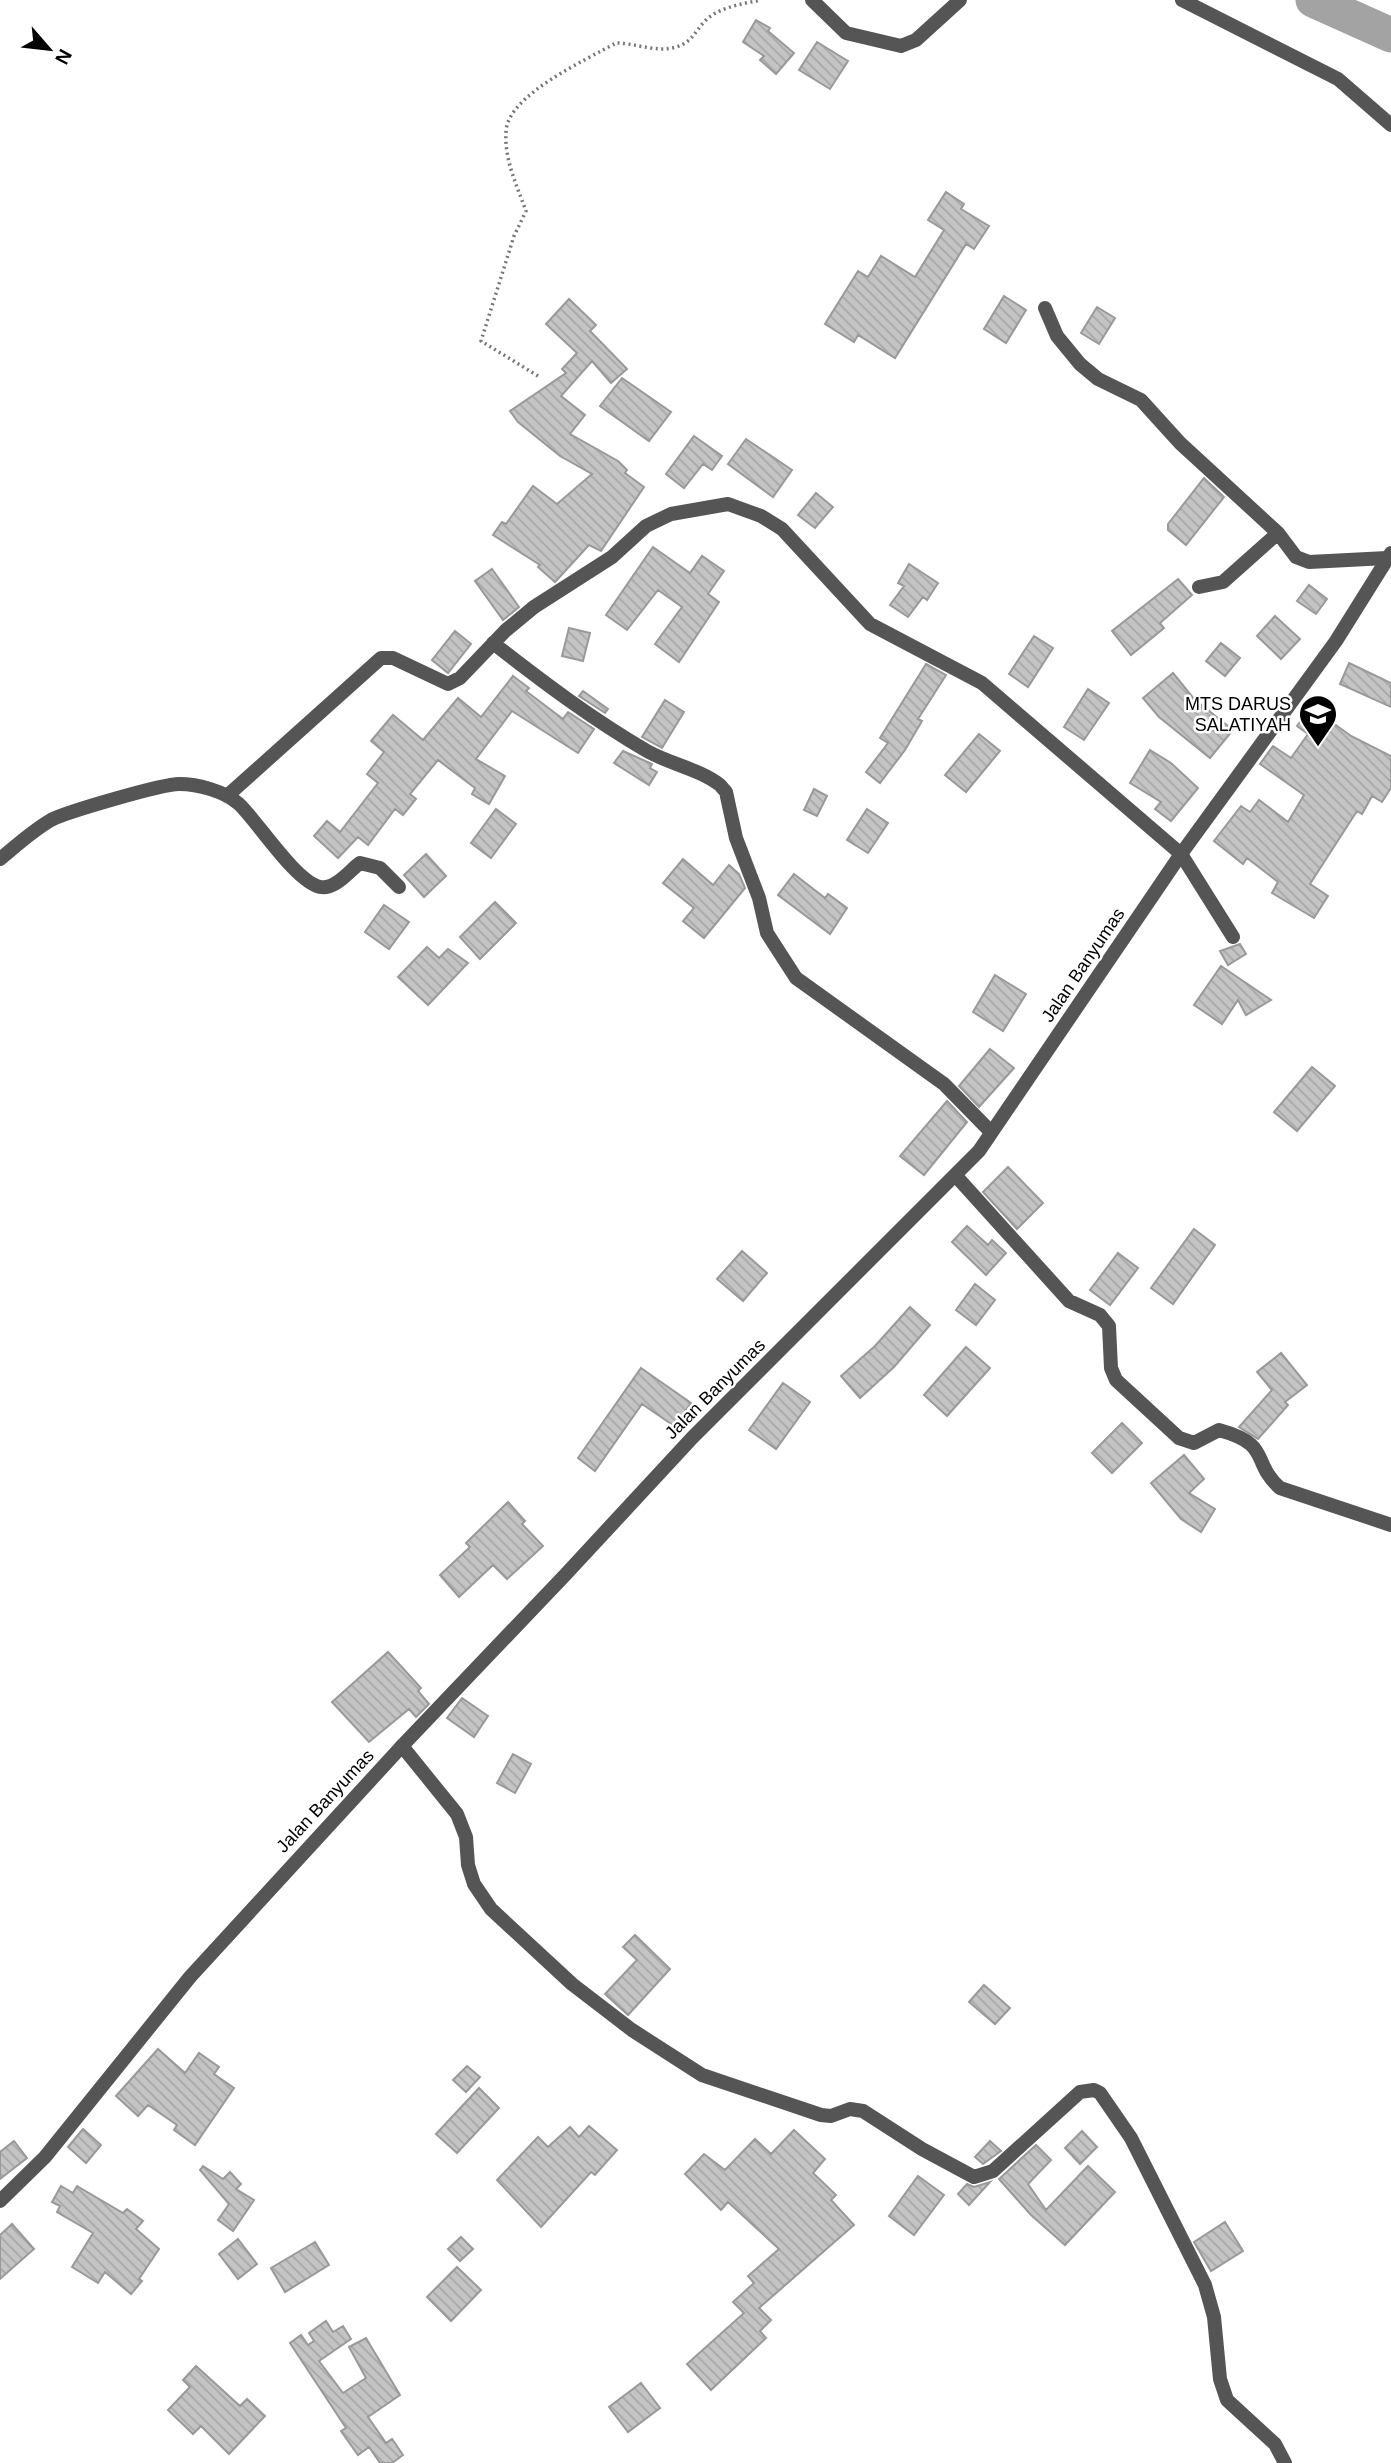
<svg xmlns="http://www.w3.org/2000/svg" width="1391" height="2463" font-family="Arial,sans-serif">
  <defs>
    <pattern id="building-back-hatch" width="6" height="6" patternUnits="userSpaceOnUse" patternTransform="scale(1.75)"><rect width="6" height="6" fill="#c4c4c4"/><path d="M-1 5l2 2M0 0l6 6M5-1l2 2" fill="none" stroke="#a7a7a7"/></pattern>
  </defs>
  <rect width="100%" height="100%" fill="#fff"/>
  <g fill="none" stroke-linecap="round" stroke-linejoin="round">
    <path stroke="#a3a3a3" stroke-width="35" d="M1313 0 1391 35"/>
  </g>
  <path fill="url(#building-back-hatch)" stroke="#999" stroke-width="2" d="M756 20 770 28 768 31 794 53 776 74 760 60 764 56 743 42Z
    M817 42 848 61 830 89 799 70Z
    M946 192 964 204 961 209 989 226 974 249 966 244 895 358 858 335 854 342 825 324 858 271 868 277 881 256 915 277 944 230 928 220Z
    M1004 296 1026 310 1006 343 984 329Z
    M569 299 596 325 590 331 627 369 611 383 592 361 561 396 585 415 570 434 618 461 627 470 625 473 644 487 601 551 589 545 555 582 538 567 540 565 493 535 502 522 506 524 533 486 557 504 592 474 560 456 518 422 510 411 566 373 562 369 577 353 546 324Z
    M1097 307 1115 318 1099 344 1081 333Z
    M622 378 671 412 649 441 600 406Z
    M694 436 722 456 712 470 703 464 684 488 666 474Z
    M746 439 792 470 773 497 728 464Z
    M1204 478 1224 497 1186 545 1168 530V524Z
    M816 493 833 507 815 528 798 515Z
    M653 547 690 573 702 556 724 571 708 594 719 602 679 662 655 644 682 607 658 590 627 630 606 615Z
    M909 564 938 583 927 600 923 597 908 617 890 605 904 586 898 583Z
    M492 569 519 607 503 620 475 581Z
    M1178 579 1192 595 1160 623 1164 628 1131 655 1112 631Z
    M1309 585 1327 599 1316 614 1297 601Z
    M1275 616 1300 639 1281 659 1257 636Z
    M569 628 590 633 583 661 562 656Z
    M455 631 471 644 448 673 432 660Z
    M1034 636 1053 648 1028 687 1009 674Z
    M1221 643 1240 658 1225 676 1206 661Z
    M1349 663 1391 683V707L1340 684Z
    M926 664 946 675 918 719 922 721 905 750 880 783 866 772 888 743 880 738Z
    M1173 673 1194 699 1233 730 1210 758 1159 717 1143 698Z
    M513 676 529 688 526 691 563 719 568 712 594 729 578 753 512 711 476 759 505 776 489 804 472 794 475 788 438 760 410 794 416 799 403 815 395 809 368 845 358 837 338 858 314 836 327 821 340 832 378 783 367 774 384 752 371 741 393 715 423 740 458 698 481 717Z
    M1088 689 1109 703 1084 740 1064 727Z
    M583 691 608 709 605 713 579 696Z
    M665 700 684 712 662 748 642 737Z
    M1311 707 1351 736 1391 756V788L1382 802 1372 796 1362 814 1357 811 1310 884 1328 896 1314 918 1272 893 1278 882 1247 858 1243 864 1214 841 1241 806 1250 812 1259 800 1288 822 1304 795 1260 764 1273 746 1291 758 1308 734 1297 726Z
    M979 734 1000 751 966 792 945 775Z
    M1150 750 1171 763 1198 788 1171 821 1155 809 1161 802 1130 783Z
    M623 751 652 764 650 768 657 772 649 785 614 763Z
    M814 789 827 796 817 816 804 810Z
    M496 809 516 824 491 858 471 843Z
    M867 809 888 823 868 853 847 840Z
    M426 854 446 876 424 897 404 875Z
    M683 859 713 885 729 865 739 874 745 888 704 938 683 921 694 908 663 883Z
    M794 874 825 898 828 894 847 908 830 934 778 895Z
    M495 902 516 923 480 959 460 937Z
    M384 905 409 922 389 949 365 932Z
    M1240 944 1246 954 1228 965 1220 951Z
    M427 947 439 958 448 949 468 963 428 1005 398 977Z
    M1221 966 1271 1000 1246 1015 1238 1000 1222 1024 1194 1005Z
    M995 975 1026 994 1003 1031 973 1012Z
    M990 1049 1014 1068 979 1107 959 1086Z
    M1312 1067 1335 1086 1297 1131 1274 1112Z
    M947 1101 967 1122 924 1175 900 1156Z
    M1008 1167 1043 1203 1017 1229 983 1192Z
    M967 1226 988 1245 992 1240 1006 1253 986 1275 952 1242Z
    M1194 1229 1215 1245 1173 1304 1151 1288Z
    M742 1251 767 1273 743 1301 717 1279Z
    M1118 1253 1138 1268 1110 1305 1090 1290Z
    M975 1284 995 1300 976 1325 956 1310Z
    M910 1307 930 1325 894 1367 860 1398 841 1376 875 1346Z
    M966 1347 990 1368 947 1416 924 1395Z
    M1281 1353 1307 1385 1285 1402 1288 1405 1258 1439 1239 1427 1272 1390 1257 1372Z
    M641 1368 691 1403 674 1426 642 1404 595 1471 578 1458Z
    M783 1383 810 1402 776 1449 749 1430Z
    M1122 1423 1142 1443 1112 1473 1092 1453Z
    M1184 1455 1204 1479 1189 1493 1215 1509 1201 1532 1181 1519 1151 1483Z
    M508 1502 525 1521 522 1524 543 1546 507 1579 493 1565 459 1597 440 1575 470 1547 466 1543Z
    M388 1652 421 1688 418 1691 429 1704 416 1717 409 1709 369 1742 332 1702Z
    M462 1698 488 1716 474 1737 447 1718Z
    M513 1754 531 1764 515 1793 497 1783Z
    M635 1935 670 1969 628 2015 605 1994 637 1960 623 1947Z
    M984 1985 1010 2008 995 2024 969 2002Z
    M158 2049 185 2073 199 2053 219 2067 214 2074 234 2088 195 2145 174 2130 177 2125 148 2105 138 2116 116 2096Z
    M467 2066 480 2077 466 2092 453 2080Z
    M479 2088 499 2108 457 2153 436 2134Z
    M589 2126 617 2150 595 2175 591 2172 541 2227 497 2180 538 2137 548 2147 570 2127 579 2137Z
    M83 2129 101 2145 86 2163 68 2147Z
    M794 2130 825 2159 813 2173 836 2195 831 2200 854 2225 759 2308 771 2320 760 2331 766 2338 711 2390 687 2364 744 2313 733 2302 754 2283 748 2276 779 2249 728 2202 721 2210 685 2174 704 2154 725 2170 755 2139 771 2154Z
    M1082 2131 1097 2147 1080 2164 1065 2148Z
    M14 2141 27 2158 0 2179V2152Z
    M990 2141 1001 2151 983 2164 975 2157Z
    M1036 2145 1051 2160 1028 2184 1046 2210 1088 2166 1115 2192 1065 2245 1031 2215 999 2179Z
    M203 2166 223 2179 230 2172 241 2184 236 2189 254 2200 233 2231 218 2220 229 2204 200 2170Z
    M918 2176 944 2195 914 2235 889 2216Z
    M990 2182 969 2205 958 2194 967 2184 974 2187Z
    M61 2186 73 2193 77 2186 123 2213 127 2209 143 2221 136 2229 159 2249 139 2279 142 2281 131 2294 105 2272 98 2283 72 2267 93 2233 57 2212 60 2206 52 2202Z
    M1225 2222 1243 2251 1211 2271 1194 2242Z
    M12 2224 34 2249 0 2279V2235Z
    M461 2237 473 2249 460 2261 448 2249Z
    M238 2239 257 2264 238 2279 219 2254Z
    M315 2242 329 2265 285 2292 271 2268Z
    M457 2267 481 2290 451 2321 427 2297Z
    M326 2321 333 2332 343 2326 351 2339 319 2361 343 2393 366 2378 349 2347 366 2338 400 2395 368 2417 386 2443 392 2439 403 2455 392 2463H380L369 2447 358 2455 341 2431 346 2428 290 2343 301 2335 308 2345 314 2341 309 2333Z
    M196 2366 240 2406 247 2399 265 2416 229 2454 201 2426 193 2434 168 2410 190 2387 183 2380Z
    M641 2383 660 2408 628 2432 609 2407Z"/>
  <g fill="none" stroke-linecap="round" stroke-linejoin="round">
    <path stroke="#777" stroke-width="3.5" stroke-dasharray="2 3.5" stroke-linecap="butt" d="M538 376 481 341 514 236 526 211C517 186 504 159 506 132 507 95 586 60 616 43 635 43 657 53 676 47 691 43 695 32 704 22 718 7 742 4 761 0"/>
    <path stroke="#555" stroke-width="14" d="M812 0 846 33 901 46 916 40 960 0
      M1182 0 1338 79 1391 125
      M1045 308 1057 336 1080 364 1098 379 1141 400 1180 443 1278 533 1296 557 1309 562 1387 558
      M1199 587 1223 582 1278 533
      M493 643C543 682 592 719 647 751 670 764 699 769 720 785L726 792 736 838 759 898 767 933 796 978 944 1084 990 1131
      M227 796 381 658H393L448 684 460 678 505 631 534 607 612 557 646 526 671 514 728 504 761 516 782 529 870 624 982 683 1181 854 1233 937
      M0 859C16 846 32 831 51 820 66 812 162 784 179 784 198 784 224 791 239 804 258 822 295 881 320 887 335 890 349 871 360 863L380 868 399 887
      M956 1176 1069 1301 1100 1315 1109 1326 1111 1368 1116 1380 1179 1438 1194 1443 1219 1430C1273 1445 1250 1461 1280 1488L1391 1525
      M402 1746 457 1814 466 1837 468 1865 474 1884 491 1909 572 1984 632 2030 702 2075 821 2115 831 2116 850 2109 863 2111 922 2149 974 2177 993 2171 1080 2092 1094 2090 1100 2093 1131 2138 1205 2285 1214 2317 1220 2379 1227 2400 1275 2444 1285 2463"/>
    <path stroke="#555" stroke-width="14" d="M0 2201 45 2157 190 1977 402 1746 566 1574 692 1438 979 1151 1181 854 1336 641 1391 553"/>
  </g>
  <defs>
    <symbol id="school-pin" viewBox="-11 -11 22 30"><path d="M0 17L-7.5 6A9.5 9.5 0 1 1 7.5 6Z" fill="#000" stroke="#fff"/><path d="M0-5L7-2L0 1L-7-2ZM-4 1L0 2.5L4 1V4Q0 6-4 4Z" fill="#fff"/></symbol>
  </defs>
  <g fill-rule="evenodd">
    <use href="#school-pin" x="1296" y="692" width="44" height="60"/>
  </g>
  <g text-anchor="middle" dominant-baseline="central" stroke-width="5" stroke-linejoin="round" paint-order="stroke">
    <g font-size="18" fill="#000" stroke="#fff" text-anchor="end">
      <text x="1291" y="704">MTS DARUS<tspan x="1291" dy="21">SALATIYAH</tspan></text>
    </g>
    <g font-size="18" fill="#000" stroke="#fff">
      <text transform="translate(1083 965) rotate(-56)">Jalan Banyumas</text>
      <text transform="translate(715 1389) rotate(-45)">Jalan Banyumas</text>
      <text transform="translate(325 1801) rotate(-47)">Jalan Banyumas</text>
    </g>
  </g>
  <g transform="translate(49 49) rotate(118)" stroke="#ffffff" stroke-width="5" paint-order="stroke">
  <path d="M0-5L12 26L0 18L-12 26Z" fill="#000000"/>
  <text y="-10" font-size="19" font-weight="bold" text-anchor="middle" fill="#000000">N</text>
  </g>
</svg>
